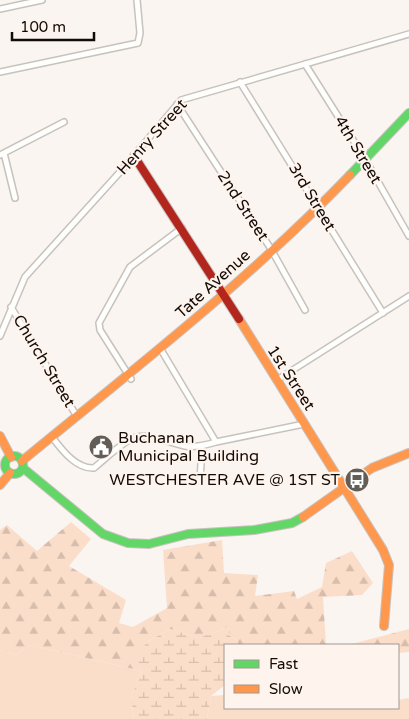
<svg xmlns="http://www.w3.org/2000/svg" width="409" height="719" font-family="'Varela Round',sans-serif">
  <defs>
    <pattern id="forest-firs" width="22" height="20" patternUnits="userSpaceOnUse" patternTransform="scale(1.25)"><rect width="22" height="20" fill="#fbdeca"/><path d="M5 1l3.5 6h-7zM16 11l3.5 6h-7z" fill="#d6bdac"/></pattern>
    <pattern id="wetland-marsh" width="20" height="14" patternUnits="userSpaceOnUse" patternTransform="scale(1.25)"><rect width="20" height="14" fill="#fbdeca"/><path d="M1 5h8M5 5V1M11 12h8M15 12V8" fill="none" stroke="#d6bdac"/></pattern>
  </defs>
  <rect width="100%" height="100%" fill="#faf5f1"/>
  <path fill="#fbdeca" d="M30 645 142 671 131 697 134 719H0V650L16 655Z
    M225 695V708H398V700L409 698V719H207L211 696Z"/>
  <path fill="url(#forest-firs)" d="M71 522 91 539 69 566 126 600 119 623 133 627 167 608 163 550 222 540 224 573 258 575 255 596 294 591 297 599 322 587 326 563 352 551 373 583 362 595 323 597 326 645H238L237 640 230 636 228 627 199 638 170 629 147 642 137 657 142 671 30 645 16 655 0 650V530L7 525 37 551Z
    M409 629V652L398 653V645H348Z"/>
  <path fill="url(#wetland-marsh)" d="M228 627 230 636 237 640 238 645H225V685L211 696 207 719H134L131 697 142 671 136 657 147 642 170 629 199 638Z"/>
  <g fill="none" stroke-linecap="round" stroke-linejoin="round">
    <defs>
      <path id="street" d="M0 9 42 0
        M305 64 365 159 409 236
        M0 72 138 43 140 33 137 0
        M240 82 383 313
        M177 104 271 249 305 310
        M4 153 15 198
        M0 155 64 122
        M11 307 76 415
        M0 336 25 277 120 172 181 100 409 34
        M160 348 216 442 304 424
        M131 379 100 330 99 323 130 267 182 228
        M277 380 409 296
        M52 437C62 450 76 469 94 468 105 459 118 446 131 439 148 431 168 443 185 446 195 448 206 445 216 442
        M200 481 202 446"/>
      <path id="fast" d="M350 175 409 113
        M5 465a9 9 0 1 1 18 0a9 9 0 1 1-18 0Z
        M23 468 103 534 128 543 149 544 188 534 254 530 292 523 303 517"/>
      <path id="slow" d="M239 319 383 550 389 565 384 626
        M0 436 11 457
        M22 461C134 369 249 280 350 175
        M0 485 10 473
        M303 517 372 468 409 453"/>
      <path id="jam" d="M134 156 239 319"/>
    </defs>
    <use href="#street" stroke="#c8c2bd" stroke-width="8"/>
    <use href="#fast" stroke="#c8c2bd" stroke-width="10"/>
    <use href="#slow" stroke="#c8c2bd" stroke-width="10"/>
    <use href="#jam" stroke="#c8c2bd" stroke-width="10"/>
    <use href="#street" stroke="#fefefd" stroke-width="5"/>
    <use href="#fast" stroke="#63d668" stroke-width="8"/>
    <use href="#slow" stroke="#ff974d" stroke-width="8"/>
    <use href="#jam" stroke="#b3261e" stroke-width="8"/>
  </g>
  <defs>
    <symbol id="civic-disc" viewBox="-11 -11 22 22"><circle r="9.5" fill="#635d58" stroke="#fef4ed"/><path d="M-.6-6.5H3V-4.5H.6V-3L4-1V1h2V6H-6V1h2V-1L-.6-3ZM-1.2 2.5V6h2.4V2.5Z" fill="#fff"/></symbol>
    <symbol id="bus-disc" viewBox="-11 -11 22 22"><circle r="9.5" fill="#635d58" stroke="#fef4ed"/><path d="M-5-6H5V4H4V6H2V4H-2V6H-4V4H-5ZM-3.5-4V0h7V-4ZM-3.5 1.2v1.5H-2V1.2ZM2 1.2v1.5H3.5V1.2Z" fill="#fff"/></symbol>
  </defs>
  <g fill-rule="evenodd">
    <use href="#civic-disc" x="87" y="433" width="28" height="28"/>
    <use href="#bus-disc" x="343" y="466" width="28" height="28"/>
  </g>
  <g text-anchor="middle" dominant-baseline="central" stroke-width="4.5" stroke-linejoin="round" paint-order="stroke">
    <g font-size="16" fill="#120b06" stroke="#fef4ed">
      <text transform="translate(152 137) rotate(-48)">Henry Street</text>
      <text transform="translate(358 150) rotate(59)">4th Street</text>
      <text transform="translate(312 197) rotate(59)">3rd Street</text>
      <text transform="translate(243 206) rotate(57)">2nd Street</text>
      <text transform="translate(213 284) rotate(-42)">Tate Avenue</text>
      <text transform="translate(44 361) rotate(59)">Church Street</text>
      <text transform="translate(291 378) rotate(57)">1st Street</text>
    </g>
    <g font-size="16" fill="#120b06" stroke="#fef4ed" text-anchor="start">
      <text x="118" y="438">Buchanan<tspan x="118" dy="18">Municipal Building</tspan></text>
      <text x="340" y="480" text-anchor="end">WESTCHESTER AVE @ 1ST ST</text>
    </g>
  </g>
  <rect x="224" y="644" width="175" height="65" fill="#fef4ed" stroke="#a09791"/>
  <rect x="234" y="660" width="25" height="8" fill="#63d668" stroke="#a09791"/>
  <text x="269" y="669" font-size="15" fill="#120b06">Fast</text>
  <rect x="234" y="685" width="25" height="8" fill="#ff974d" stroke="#a09791"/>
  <text x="269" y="694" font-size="15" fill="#120b06">Slow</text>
  <path d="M12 32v8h82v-8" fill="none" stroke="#120b06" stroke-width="2.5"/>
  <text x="20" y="32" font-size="15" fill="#120b06" stroke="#fef4ed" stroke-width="4" paint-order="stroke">100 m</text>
</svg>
